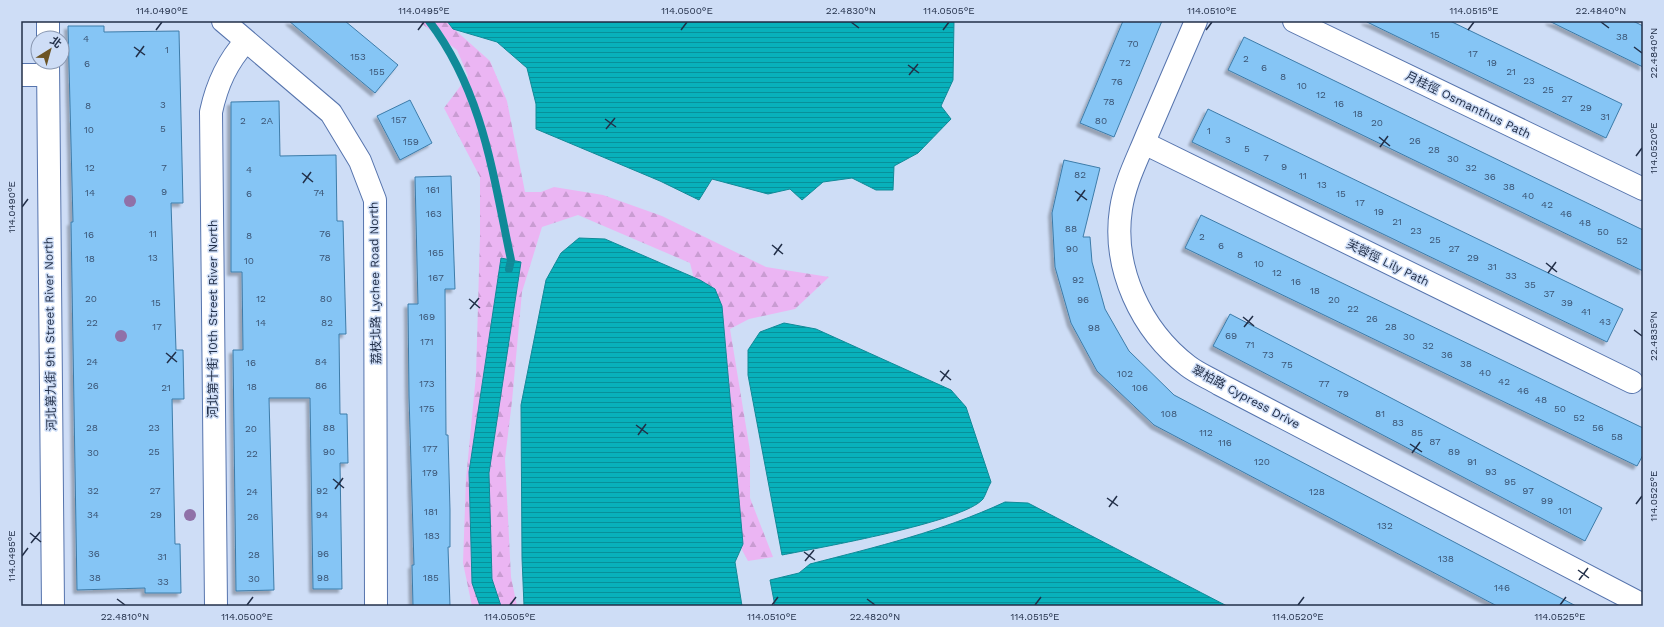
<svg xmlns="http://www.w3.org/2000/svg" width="1664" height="627" font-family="'Work Sans','Noto Sans TC',sans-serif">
  <defs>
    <pattern id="forest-firs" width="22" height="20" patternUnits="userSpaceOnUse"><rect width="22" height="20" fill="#ebb5f3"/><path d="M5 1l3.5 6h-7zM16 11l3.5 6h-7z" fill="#c99cd2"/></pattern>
    <pattern id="water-rules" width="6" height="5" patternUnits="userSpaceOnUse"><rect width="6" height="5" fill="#08b1bb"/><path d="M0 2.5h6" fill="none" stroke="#08909a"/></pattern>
    <filter id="shadow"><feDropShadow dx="-3.5" dy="3.5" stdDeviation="1" flood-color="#0004"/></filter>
  </defs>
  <rect width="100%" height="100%" fill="#ceddf6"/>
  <path fill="url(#forest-firs)" d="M418 21H445L490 61 507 101 525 192H541L554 187 603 195 662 216 766 267 829 277 795 309 749 319 730 329 750 451V498L773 557 748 561 727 522 700 302 690 263 578 215 542 227 522 292 512 401 505 459 511 577 517 606H472L463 563 466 479 476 375 480 236V177L444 108 468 76 457 50Z"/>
  <path fill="url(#water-rules)" stroke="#108a98" d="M447 21H954L953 80 941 106 951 119 918 153 894 166 893 190H876L852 178 823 182 802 200 790 189 768 194 712 179 699 200 660 181 536 129V104L527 68 497 42 453 29Z
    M579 238 605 239 700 280 715 289 722 306 743 544 735 562 742 606H524L522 558 521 405 546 280 561 253Z
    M501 258 521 262 489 473 492 579 501 606H480L472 583 469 472Z
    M784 323 816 329 951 390 966 407 991 482C988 487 986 494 983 499 964 522 818 548 782 555L748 375V350L760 332Z
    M1005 502 1028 503 1227 606H775L770 580 799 573 810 564C876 547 943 531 1005 502Z"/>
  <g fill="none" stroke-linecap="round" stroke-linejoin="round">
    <path stroke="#108a98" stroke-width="8" d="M429 21C483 92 493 175 511 260L509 269"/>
  </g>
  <path fill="#85c5f5" stroke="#3d7ca9" filter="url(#shadow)" d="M289 21H345L398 65 375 93Z
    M1123 21H1162L1114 137 1080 123Z
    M1365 21H1450L1622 104 1606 138Z
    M1549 21H1633L1643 26V67Z
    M68 26H104V32L179 31 183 203H171L176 350H183L184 399H172L175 544H180L181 593H145V588L77 590 71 222H73Z
    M1244 37 1643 230V271L1228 70Z
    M410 100 432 143 400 160 377 116Z
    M279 101 280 156 336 155 337 221H343L346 334H339L340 414H347L348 463H340L342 589H313L310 398H269L274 590 236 591 233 350H243L242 272H231V102Z
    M1208 109 1623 309 1607 342 1192 142Z
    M1064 160 1100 168 1083 237H1090L1092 262 1105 309 1129 351 1174 395 1576 606H1497L1154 425 1097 371 1071 323 1055 267 1052 213Z
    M451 176 455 289H445L446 435H448L450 510V547H448L450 606H413L412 565H414L409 396 408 304H418L415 177Z
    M1201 215 1643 428V455L1637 466 1185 248Z
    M1230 314 1602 508 1585 541 1213 346Z"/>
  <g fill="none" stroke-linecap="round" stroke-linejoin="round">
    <defs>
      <path id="minor" d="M48 21V38
        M223 21 331 113 360 161 375 200 376 606
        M1196 21C1180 59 1163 97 1147 135 1137 160 1125 182 1121 209 1112 268 1141 330 1188 366 1197 373 1209 378 1219 384L1643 605
        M1294 21 1643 189
        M48 62 53 606
        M21 75H48
        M1144 143 1632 382
        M216 606 211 112C217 84 227 62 246 41"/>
    </defs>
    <use href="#minor" stroke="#5674ad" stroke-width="24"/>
    <use href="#minor" stroke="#fff" stroke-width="22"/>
  </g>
  <g fill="#9071a8">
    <circle cx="130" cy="201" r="6"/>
    <circle cx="121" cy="336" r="6"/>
    <circle cx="190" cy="515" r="6"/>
  </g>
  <path fill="none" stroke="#222f48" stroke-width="1.5" d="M851 22 859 28M1601 22 1609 28M156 30 162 22M418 30 424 22M681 30 687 22M943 30 949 22M1206 30 1212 22M1468 30 1474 22M134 47 145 55M1634 47 1642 53M136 57 144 46M908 65 919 73M909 75 918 64M605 119 616 127M606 129 615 118M1379 137 1390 146M1380 147 1388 136M1636 156 1642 148M302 173 313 182M303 183 311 172M1075 191 1087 200M1077 201 1085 190M22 207 28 199M772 245 783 254M774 255 782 244M1546 263 1557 272M1548 273 1556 262M469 299 480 308M470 309 479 298M1243 317 1254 326M1244 327 1253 316M1634 330 1642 336M166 353 177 362M167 363 176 352M940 371 951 380M941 381 949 370M636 425 648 434M638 435 646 424M1410 444 1422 452M1412 453 1420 442M333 479 344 488M335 489 343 478M1107 498 1118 506M1636 504 1642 496M1109 507 1117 496M30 533 41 542M31 543 40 532M804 552 815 560M22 556 28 548M805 561 814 550M1578 570 1589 578M1579 580 1588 568M117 599 125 605M867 599 875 605M247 605 253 597M510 605 516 597M772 605 778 597M1035 605 1041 597M1298 605 1304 597M1560 605 1566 597"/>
  <g text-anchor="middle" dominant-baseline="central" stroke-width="3" stroke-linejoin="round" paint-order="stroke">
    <g font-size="10" fill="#3b5473">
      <text x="1435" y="34">15</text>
      <text x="1622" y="36">38</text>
      <text x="86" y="38">4</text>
      <text x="1133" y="43">70</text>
      <text x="167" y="49">1</text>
      <text x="1473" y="53">17</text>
      <text x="358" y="56">153</text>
      <text x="1246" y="58">2</text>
      <text x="1125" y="62">72</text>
      <text x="1492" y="62">19</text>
      <text x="87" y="63">6</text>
      <text x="1264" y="67">6</text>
      <text x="377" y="71">155</text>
      <text x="1511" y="71">21</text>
      <text x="1283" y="76">8</text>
      <text x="1529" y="80">23</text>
      <text x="1117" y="81">76</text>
      <text x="1302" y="85">10</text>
      <text x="1548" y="89">25</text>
      <text x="1321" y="94">12</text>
      <text x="1567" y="98">27</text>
      <text x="1109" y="101">78</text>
      <text x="1339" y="103">16</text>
      <text x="163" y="104">3</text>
      <text x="88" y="105">8</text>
      <text x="1586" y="107">29</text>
      <text x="1358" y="113">18</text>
      <text x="1605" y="116">31</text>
      <text x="399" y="119">157</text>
      <text x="243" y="120">2</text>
      <text x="267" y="120">2A</text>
      <text x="1101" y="120">80</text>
      <text x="1377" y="122">20</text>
      <text x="163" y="128">5</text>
      <text x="89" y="129">10</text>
      <text x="1209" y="130">1</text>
      <text x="1228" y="139">3</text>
      <text x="1415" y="140">26</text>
      <text x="411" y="141">159</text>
      <text x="1247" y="148">5</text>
      <text x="1434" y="149">28</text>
      <text x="1266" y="157">7</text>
      <text x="1453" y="158">30</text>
      <text x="1284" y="166">9</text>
      <text x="90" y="167">12</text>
      <text x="164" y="167">7</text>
      <text x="1471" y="167">32</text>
      <text x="249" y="169">4</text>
      <text x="1080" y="174">82</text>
      <text x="1303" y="175">11</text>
      <text x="1490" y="176">36</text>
      <text x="1322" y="184">13</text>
      <text x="1509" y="186">38</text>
      <text x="433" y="189">161</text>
      <text x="164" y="191">9</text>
      <text x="90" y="192">14</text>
      <text x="319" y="192">74</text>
      <text x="249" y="193">6</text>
      <text x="1341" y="193">15</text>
      <text x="1528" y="195">40</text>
      <text x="1360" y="202">17</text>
      <text x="1547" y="204">42</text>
      <text x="1379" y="211">19</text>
      <text x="434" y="213">163</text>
      <text x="1566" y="213">46</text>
      <text x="1397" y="221">21</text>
      <text x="1585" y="222">48</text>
      <text x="1071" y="228">88</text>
      <text x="1416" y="230">23</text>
      <text x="1603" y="231">50</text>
      <text x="153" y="233">11</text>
      <text x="325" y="233">76</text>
      <text x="89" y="234">16</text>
      <text x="249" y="235">8</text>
      <text x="1202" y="236">2</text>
      <text x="1435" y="239">25</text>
      <text x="1622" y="240">52</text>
      <text x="1221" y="245">6</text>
      <text x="1072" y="248">90</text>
      <text x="1454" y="248">27</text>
      <text x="436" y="252">165</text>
      <text x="1240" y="254">8</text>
      <text x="153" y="257">13</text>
      <text x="325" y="257">78</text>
      <text x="1473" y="257">29</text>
      <text x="90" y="258">18</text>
      <text x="249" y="260">10</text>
      <text x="1259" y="263">10</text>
      <text x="1492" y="266">31</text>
      <text x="1277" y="272">12</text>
      <text x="1511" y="275">33</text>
      <text x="436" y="277">167</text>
      <text x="1078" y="279">92</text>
      <text x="1296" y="281">16</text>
      <text x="1530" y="284">35</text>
      <text x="1315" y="290">18</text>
      <text x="1549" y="293">37</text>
      <text x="91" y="298">20</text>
      <text x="261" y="298">12</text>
      <text x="326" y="298">80</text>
      <text x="1083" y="299">96</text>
      <text x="1334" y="299">20</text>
      <text x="156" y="302">15</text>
      <text x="1567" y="302">39</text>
      <text x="1353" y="308">22</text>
      <text x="1586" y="311">41</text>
      <text x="427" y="316">169</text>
      <text x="1372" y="318">26</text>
      <text x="1605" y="321">43</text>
      <text x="92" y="322">22</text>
      <text x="261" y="322">14</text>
      <text x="327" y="322">82</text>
      <text x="157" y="326">17</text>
      <text x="1391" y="326">28</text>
      <text x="1094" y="327">98</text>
      <text x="1231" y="335">69</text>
      <text x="1409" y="336">30</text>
      <text x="427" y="341">171</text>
      <text x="1250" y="344">71</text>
      <text x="1428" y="345">32</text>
      <text x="1268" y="354">73</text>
      <text x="1447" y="354">36</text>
      <text x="92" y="361">24</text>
      <text x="321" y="361">84</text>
      <text x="251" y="362">16</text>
      <text x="1466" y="363">38</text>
      <text x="1287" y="364">75</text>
      <text x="1485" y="372">40</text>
      <text x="1125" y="373">102</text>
      <text x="1504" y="381">42</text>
      <text x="427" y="383">173</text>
      <text x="1324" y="383">77</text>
      <text x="93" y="385">26</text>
      <text x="321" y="385">86</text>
      <text x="252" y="386">18</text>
      <text x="166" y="387">21</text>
      <text x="1140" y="387">106</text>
      <text x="1523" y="390">46</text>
      <text x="1343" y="393">79</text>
      <text x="1541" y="399">48</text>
      <text x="427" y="408">175</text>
      <text x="1560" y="408">50</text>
      <text x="1169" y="413">108</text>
      <text x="1380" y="413">81</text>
      <text x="1579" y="417">52</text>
      <text x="1398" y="422">83</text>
      <text x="92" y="427">28</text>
      <text x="154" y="427">23</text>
      <text x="329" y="427">88</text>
      <text x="1598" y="427">56</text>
      <text x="251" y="428">20</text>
      <text x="1206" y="432">112</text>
      <text x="1417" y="432">85</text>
      <text x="1617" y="436">58</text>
      <text x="1435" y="441">87</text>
      <text x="1225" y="442">116</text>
      <text x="430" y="448">177</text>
      <text x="154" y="451">25</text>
      <text x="329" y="451">90</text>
      <text x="1454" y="451">89</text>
      <text x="93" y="452">30</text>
      <text x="252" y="453">22</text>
      <text x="1262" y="461">120</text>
      <text x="1472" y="461">91</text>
      <text x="1491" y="471">93</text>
      <text x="430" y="472">179</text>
      <text x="1510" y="481">95</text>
      <text x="93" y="490">32</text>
      <text x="155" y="490">27</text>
      <text x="322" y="490">92</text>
      <text x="1528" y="490">97</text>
      <text x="252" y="491">24</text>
      <text x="1317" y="491">128</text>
      <text x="1547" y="500">99</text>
      <text x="1565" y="510">101</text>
      <text x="431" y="511">181</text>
      <text x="93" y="514">34</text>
      <text x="156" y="514">29</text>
      <text x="322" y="514">94</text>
      <text x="253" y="516">26</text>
      <text x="1385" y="525">132</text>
      <text x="432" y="535">183</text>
      <text x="94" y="553">36</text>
      <text x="323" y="553">96</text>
      <text x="254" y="554">28</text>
      <text x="162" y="556">31</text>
      <text x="1446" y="558">138</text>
      <text x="95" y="577">38</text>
      <text x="323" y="577">98</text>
      <text x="431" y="577">185</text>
      <text x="254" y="578">30</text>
      <text x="163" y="581">33</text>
      <text x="1502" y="587">146</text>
    </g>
    <g font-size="12" fill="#222f48" stroke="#ceddf6">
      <text transform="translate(1468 105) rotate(26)">月桂徑 Osmanthus Path</text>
      <text transform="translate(1388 263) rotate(26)">芙蓉徑 Lily Path</text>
      <text transform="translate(375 283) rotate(-91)">荔枝北路 Lychee Road North</text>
      <text transform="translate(213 319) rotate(-90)">河北第十街 10th Street River North</text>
      <text transform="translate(50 334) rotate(-91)">河北第九街 9th Street River North</text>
      <text transform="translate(1246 397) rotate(28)">翠柏路 Cypress Drive</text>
    </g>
  </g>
  <rect width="1664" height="627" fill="none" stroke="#ceddf6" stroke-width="44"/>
  <g transform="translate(50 50) rotate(37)"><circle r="19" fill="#ceddf6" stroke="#8997b0"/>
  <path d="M0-3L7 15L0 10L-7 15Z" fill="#6d5525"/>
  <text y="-6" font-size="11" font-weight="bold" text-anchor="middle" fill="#222f48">北</text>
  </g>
  <rect x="22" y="22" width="1620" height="583" fill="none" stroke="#222f48" stroke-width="1.5"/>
  <g font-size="10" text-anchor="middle" fill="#222f48">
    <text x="162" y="14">114.0490°E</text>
    <text x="424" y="14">114.0495°E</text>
    <text x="687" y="14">114.0500°E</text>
    <text x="851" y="14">22.4830°N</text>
    <text x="949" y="14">114.0505°E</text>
    <text x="1212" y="14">114.0510°E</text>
    <text x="1474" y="14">114.0515°E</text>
    <text x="1601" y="14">22.4840°N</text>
    <text transform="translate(1653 53) rotate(-90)" y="4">22.4840°N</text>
    <text transform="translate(1653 148) rotate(-90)" y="4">114.0520°E</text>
    <text transform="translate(11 207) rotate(-90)" y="4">114.0490°E</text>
    <text transform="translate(1653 336) rotate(-90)" y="4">22.4835°N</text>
    <text transform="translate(1653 496) rotate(-90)" y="4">114.0525°E</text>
    <text transform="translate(11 556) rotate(-90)" y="4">114.0495°E</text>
    <text x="125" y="620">22.4810°N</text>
    <text x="247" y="620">114.0500°E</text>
    <text x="510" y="620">114.0505°E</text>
    <text x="772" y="620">114.0510°E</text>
    <text x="875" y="620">22.4820°N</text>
    <text x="1035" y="620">114.0515°E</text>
    <text x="1298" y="620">114.0520°E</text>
    <text x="1560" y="620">114.0525°E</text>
  </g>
</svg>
